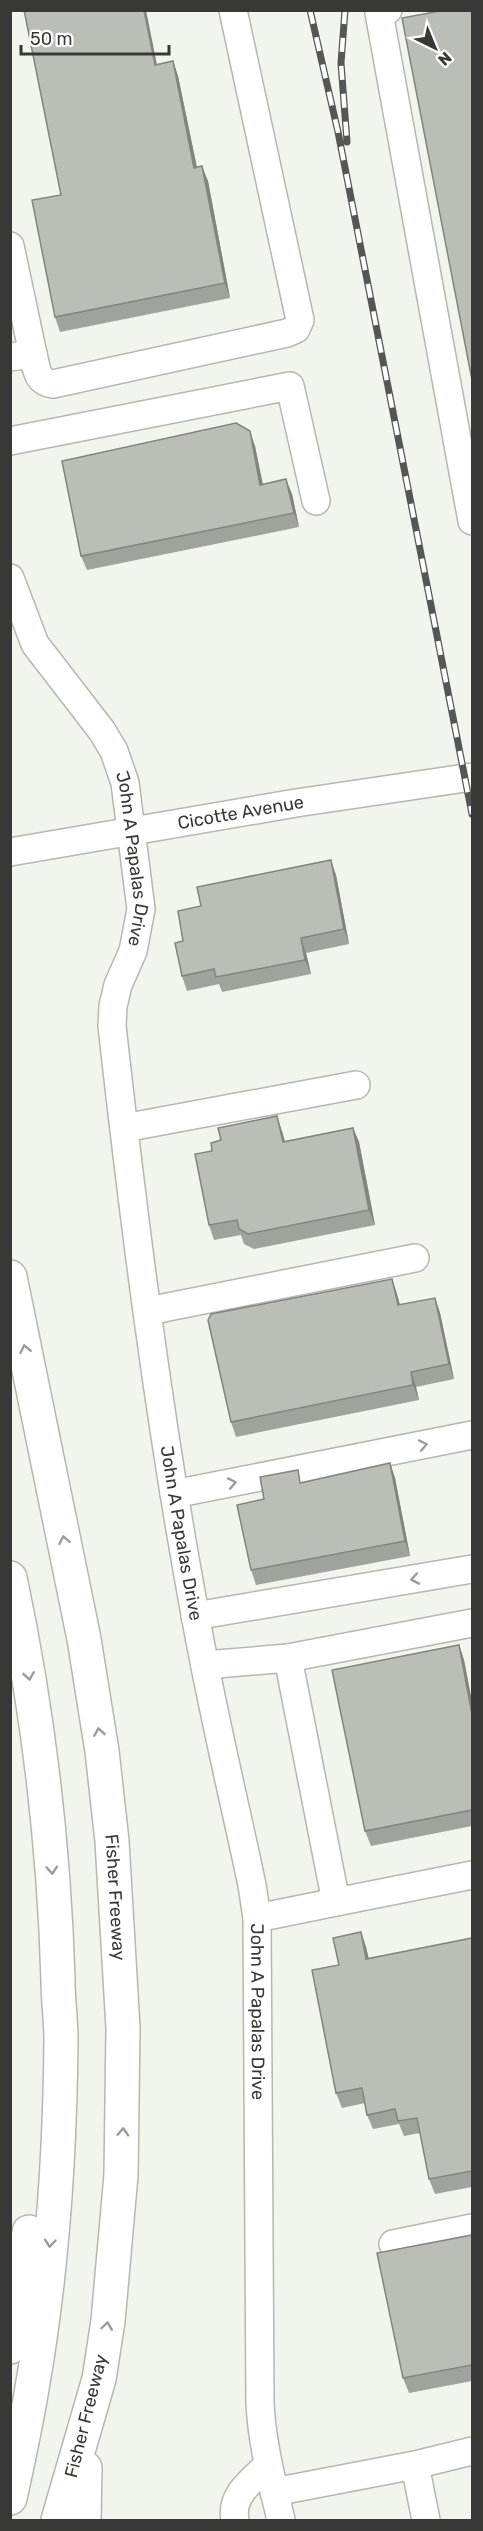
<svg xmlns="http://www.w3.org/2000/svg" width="483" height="2531" font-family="Rubik,sans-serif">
  <rect width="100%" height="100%" fill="#f1f5ed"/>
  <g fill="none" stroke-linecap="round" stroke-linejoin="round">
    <defs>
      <g id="minor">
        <path d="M388 10 379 13 472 521"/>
        <path d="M10 246 33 354"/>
        <path d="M10 357 33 354C37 369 36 382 53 384L287 333 296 329 300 320 233 10"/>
        <path d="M10 441 290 386 316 501"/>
        <path id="s1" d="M10 578 35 644 102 731 114 751 125 783 141 909 133 951 118 985 113 1006 112 1026C134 1222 159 1420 195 1614 211 1705 233 1795 252 1885L257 1918 260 2403C262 2444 272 2481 281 2520"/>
        <path id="s2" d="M10 852 296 803 472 777"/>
        <path d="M124 1128 356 1085"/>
        <path d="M148 1311 415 1258"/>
        <path d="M174 1494 472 1435"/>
        <path d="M195 1616 472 1569"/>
        <path d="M205 1665 288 1658 472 1623"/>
        <path d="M336 1902 472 1875"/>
        <path d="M257 1918 336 1902 288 1658"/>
        <path d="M393 2244 472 2228"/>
        <path d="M415 2465 472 2451"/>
        <path d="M274 2492 415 2465 426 2520"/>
        <path d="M235 2520C230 2496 251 2481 267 2466"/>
      </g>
      <g id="highway">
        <path id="s3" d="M10 1277 84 1639 102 1751 112 1841 123 2028 121 2175 108 2321 99 2379 58 2520"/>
        <path d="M10 1578C38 1710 54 1844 58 1980 58 2000 61 2020 61 2040 60 2154 52 2275 32 2388 26 2425 18 2461 10 2498"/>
        <path d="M10 2347 29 2232"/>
        <path d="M84 2520 85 2468"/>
      </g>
    </defs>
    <use href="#minor" stroke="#b4b8b1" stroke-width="30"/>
    <use href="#highway" stroke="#b4b8b1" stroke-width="36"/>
    <use href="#minor" stroke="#fff" stroke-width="27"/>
    <use href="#highway" stroke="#fff" stroke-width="33"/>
    <defs>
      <path id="rail" d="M310 10 338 132 472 814
        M345 10 341 63 347 142"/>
    </defs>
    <use href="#rail" stroke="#565754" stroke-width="7"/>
    <use href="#rail" stroke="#fff" stroke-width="4.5" stroke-dasharray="14" stroke-linecap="butt"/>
  </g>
  <path fill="#a0a39d" d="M173 61 178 76 197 167 208 181 230 298 60 332 55 317 61 195 157 65Z
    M255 446 262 484 292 494 299 527 87 570 81 556Z
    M336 875 349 944 306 953 311 974 222 992 219 984 187 991 182 976 183 941Z
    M353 1128 359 1142 375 1225 254 1249 244 1244 241 1235 214 1240 209 1225 212 1151 282 1131 285 1141Z
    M392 1279 397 1294 400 1305 435 1298 440 1313 454 1379 416 1387 419 1400 236 1437 231 1422Z
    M390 1463 395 1478 410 1556 256 1585 251 1570 264 1499Z
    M459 1645 464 1660 472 1702V1826L371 1846 365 1831Z
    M361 1932 366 1947 369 1959 472 1938V2187L435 2194 429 2179 420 2133 404 2136 399 2124 373 2129 367 2115 365 2103 342 2108 336 2093 339 1965Z
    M472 2235V2381L409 2393 403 2378Z"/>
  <path fill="#82857f" d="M144 10H146L160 80 155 65Z
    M173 61 178 76 200 183 194 168Z
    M202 166 208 181 230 298 225 283Z
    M250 431 255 446 266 499 260 485Z
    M286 479 292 494 299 527 294 513Z
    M331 860 336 875 349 944 344 929Z
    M301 938 306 953 311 974 305 960Z
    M277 1116 282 1131 288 1156 283 1142Z
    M353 1128 359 1142 375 1225 369 1210Z
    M392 1279 397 1294 404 1320 398 1305Z
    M435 1298 440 1313 454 1379 449 1364Z
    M411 1372 416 1387 419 1400 413 1385Z
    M390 1463 395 1478 410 1556 405 1541Z
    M459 1645 464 1660 472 1702V1714Z
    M361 1932 366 1947 372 1974 366 1959Z"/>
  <path fill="#babeb6" stroke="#82857f" stroke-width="1.5" d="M24 10H144L155 65 173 61 194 168 202 166 225 283 55 317 32 200 61 195Z
    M445 10H472V380L402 18Z
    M236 423 250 431 260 485 286 479 294 513 81 556 62 461Z
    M331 860 344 929 301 938 305 960 216 977 214 969 182 976 175 943 183 941 178 911 201 906 197 887Z
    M277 1116 283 1142 353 1128 369 1210 248 1234 239 1229 237 1220 209 1225 195 1154 212 1151 211 1143 221 1140 218 1128Z
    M392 1279 398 1305 435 1298 449 1364 411 1372 413 1385 231 1422 208 1320 211 1314Z
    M390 1463 405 1541 251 1570 237 1505 264 1499 260 1477 298 1470 300 1483Z
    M459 1645 472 1714V1810L365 1831 332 1670Z
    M361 1932 366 1959 472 1938V2171L429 2179 417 2118 398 2121 395 2109 367 2115 362 2088 336 2093 312 1970 339 1965 333 1938Z
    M472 2235V2365L403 2378 377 2253Z"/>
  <defs><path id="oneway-chevron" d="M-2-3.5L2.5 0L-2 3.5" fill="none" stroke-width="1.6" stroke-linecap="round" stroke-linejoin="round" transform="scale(1.5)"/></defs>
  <g stroke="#9c9c9a">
    <use href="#oneway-chevron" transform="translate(25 1349) rotate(-101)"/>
    <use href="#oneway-chevron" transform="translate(423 1445) rotate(-11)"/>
    <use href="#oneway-chevron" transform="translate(232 1483) rotate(-11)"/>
    <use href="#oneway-chevron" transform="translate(64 1540) rotate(-101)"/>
    <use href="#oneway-chevron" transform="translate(415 1579) rotate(170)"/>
    <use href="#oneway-chevron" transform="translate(29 1676) rotate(81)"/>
    <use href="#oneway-chevron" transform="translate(99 1732) rotate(-99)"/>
    <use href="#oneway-chevron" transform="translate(52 1870) rotate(86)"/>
    <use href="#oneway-chevron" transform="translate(123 2132) rotate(-88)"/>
    <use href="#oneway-chevron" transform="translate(50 2243) rotate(95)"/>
    <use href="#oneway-chevron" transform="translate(107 2326) rotate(-82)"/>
  </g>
  <g text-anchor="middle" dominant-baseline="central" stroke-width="4.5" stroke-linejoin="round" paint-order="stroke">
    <g font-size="18" fill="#383936" stroke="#fff">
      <text stroke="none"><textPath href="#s2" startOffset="234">Cicotte Avenue</textPath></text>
      <text stroke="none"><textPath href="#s1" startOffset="314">John A Papalas Drive</textPath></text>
      <text stroke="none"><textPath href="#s1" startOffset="998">John A Papalas Drive</textPath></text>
      <text stroke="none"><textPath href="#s3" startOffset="630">Fisher Freeway</textPath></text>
      <text stroke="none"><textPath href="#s1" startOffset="1484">John A Papalas Drive</textPath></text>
      <text transform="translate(86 2416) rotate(-76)">Fisher Freeway</text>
    </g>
  </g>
  <rect width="483" height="2531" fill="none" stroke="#383936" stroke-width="24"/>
  <g transform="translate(435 48) rotate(137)" stroke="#ffffff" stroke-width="4.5" paint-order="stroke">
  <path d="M0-4.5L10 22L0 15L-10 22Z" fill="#383936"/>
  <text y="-9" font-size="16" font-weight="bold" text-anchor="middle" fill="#383936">N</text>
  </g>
  <path d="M21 45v9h148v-9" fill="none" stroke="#383936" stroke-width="3"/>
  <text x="30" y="45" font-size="18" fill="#383936" stroke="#ffffff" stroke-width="4.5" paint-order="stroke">50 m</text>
</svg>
